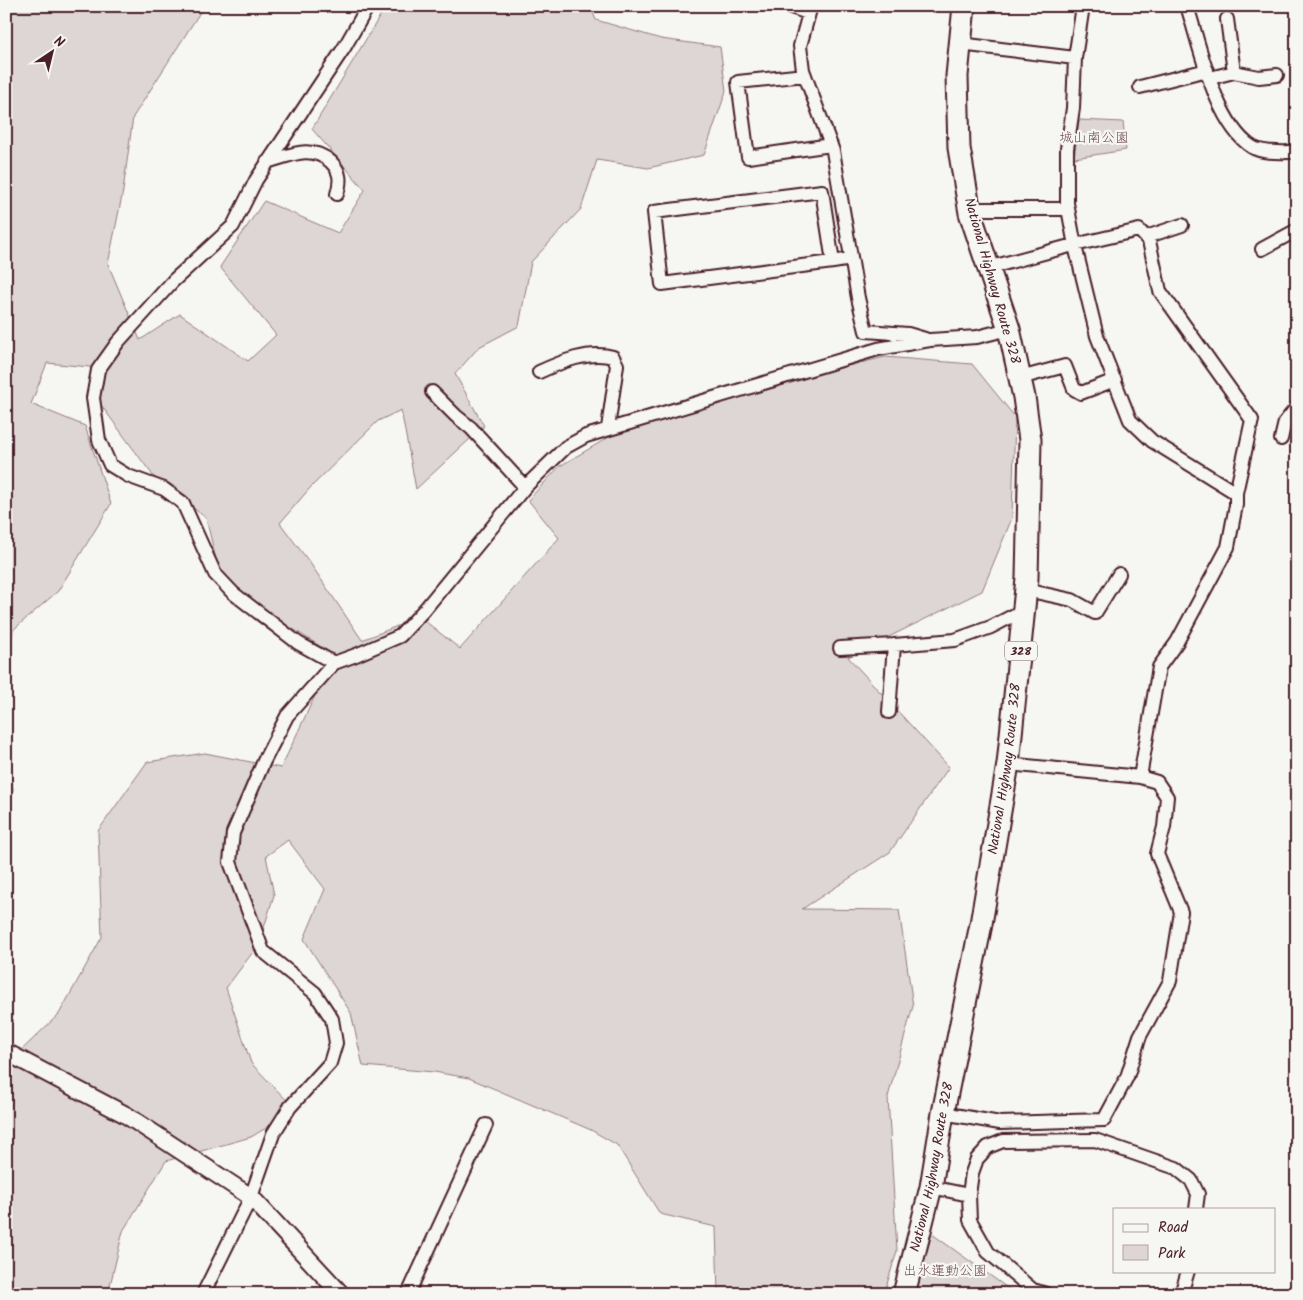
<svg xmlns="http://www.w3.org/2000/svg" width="1303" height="1300" font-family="Kalam,'Klee One',sans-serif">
  <rect width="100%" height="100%" fill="#f6f6f2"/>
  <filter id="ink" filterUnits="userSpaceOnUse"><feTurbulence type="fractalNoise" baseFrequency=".02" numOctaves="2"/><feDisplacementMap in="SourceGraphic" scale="10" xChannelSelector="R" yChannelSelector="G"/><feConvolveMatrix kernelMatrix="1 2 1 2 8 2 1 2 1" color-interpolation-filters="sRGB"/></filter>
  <g filter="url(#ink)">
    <path fill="#ddd6d5" stroke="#947a80" d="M6 6H204L133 117 123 191 108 264 140 340 180 314 248 361 276 335 220 267 264 201 338 233 365 190 312 129 386 6H590L596 20 661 39 720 47 726 91 704 155 648 168 597 160 581 209 531 262 519 326 479 347 455 374 484 426 416 489 401 410 378 421 310 488 280 523 310 563 362 640 420 617 460 649 559 538 528 500 560 466 638 420 739 392 885 357 972 364 1015 417 1012 518 982 591 848 657 949 767 890 852 802 909 899 910 913 1006 888 1097 897 1251 884 1294H718L716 1227 660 1214 617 1145 591 1130 469 1078 434 1072 363 1066 351 1013 304 939 325 889 288 840 266 856 274 895 259 944 226 988 251 1063 296 1110 251 1137 166 1161 123 1231 108 1294H6V1065L59 1014 102 937 98 831 147 762 205 753 281 768 334 655 222 584 206 518 154 477 98 401 90 367 47 363 31 404 85 426 111 504 58 591 13 630 6 718Z
      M1079 120 1123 122 1126 150 1074 158Z
      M6 737 13 790 6 800Z
      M932 1234 1016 1294H914Z"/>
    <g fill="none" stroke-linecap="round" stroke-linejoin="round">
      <defs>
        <path id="minor" d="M788 6 808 13
          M811 6 800 46 803 70 833 151 858 298 866 331 908 334 925 339
          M1187 6C1200 46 1215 123 1252 147 1263 154 1284 152 1297 152
          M1227 19 1234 72
          M960 44 1075 58 1073 108 1067 149V203L1075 246 1097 336 1130 420 1152 441 1236 493
          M1075 58 1083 6
          M805 75 738 82 748 157 831 145
          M1210 78 1234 72 1259 77 1277 75
          M1140 87 1207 70
          M267 162C291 155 311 144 331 162 341 172 341 181 337 194
          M970 209H1068
          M1146 237 1182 225
          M1262 249 1297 230
          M833 262 822 191 654 212 662 284 833 262 851 259
          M988 268 1066 247 1139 230 1149 241 1160 291 1252 420 1236 493V505L1228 547 1177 642 1159 667 1140 777
          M539 372C561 362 589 350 613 357L617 365 608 428
          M1020 378 1065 366 1074 389 1081 393 1115 380
          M432 392 456 416 471 428 525 487
          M1281 439 1285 422 1297 407
          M1026 590 1072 600 1095 613 1119 574
          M840 648 894 645
          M334 663 298 643 233 593 215 574 183 503 164 489 128 476 110 465 99 440 93 398 98 370 118 342 173 281 233 226 256 180 344 48 368 6
          M889 712 894 645 955 640 991 627 1024 610
          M943 1113 1000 1123 1104 1120 1127 1077 1140 1036 1170 981 1181 912 1157 854 1164 827 1167 797 1157 782 1140 777 1008 764
          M931 1187 969 1195
          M203 1294 251 1197 273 1134 290 1107 330 1063 336 1043 332 1019 315 993 263 951 230 862 233 833 264 761 287 716 334 663 356 655 400 636 425 609 525 487 566 447 586 436 878 349 930 340 977 337 1009 329
          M408 1294 486 1125
          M1046 1294 1033 1290 988 1252 970 1220 969 1195 972 1173 977 1159 988 1147 1003 1141 1095 1140 1176 1168 1191 1180 1198 1194 1196 1209
          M1181 1294 1188 1271"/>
        <path id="tertiary" d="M6 1052 126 1115 251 1197 341 1294"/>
        <g id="trunk">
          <path id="s1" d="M904 1294 931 1187 943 1113 981 924 1008 764 1027 578 1030 440 1024 397 1009 329 970 213 959 148 957 76 964 6"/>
        </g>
      </defs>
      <use href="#minor" stroke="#4a1f2b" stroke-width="16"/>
      <use href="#tertiary" stroke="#4a1f2b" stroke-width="20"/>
      <use href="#trunk" stroke="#4a1f2b" stroke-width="25"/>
      <use href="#minor" stroke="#f6f6f2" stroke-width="12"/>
      <use href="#tertiary" stroke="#f6f6f2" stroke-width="16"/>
      <use href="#trunk" stroke="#f6f6f2" stroke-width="21"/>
    </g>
  </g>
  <g text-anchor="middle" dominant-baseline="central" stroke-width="4.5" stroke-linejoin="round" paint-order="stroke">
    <rect fill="#f6f6f2" stroke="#7e6067" stroke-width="1" x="1005" y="641.5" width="32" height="19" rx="4"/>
    <g font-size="12" font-weight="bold" fill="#4a1f2b">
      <text x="1021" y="651">328</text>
    </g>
    <g font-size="14" fill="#6f4d56" stroke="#f6f6f2">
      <text x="1094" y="138">城山南公園</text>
      <text x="945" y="1271">出水運動公園</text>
    </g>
    <g font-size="14" fill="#4a1f2b" stroke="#f6f6f2">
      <text transform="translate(992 281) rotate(74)">National Highway Route 328</text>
      <text stroke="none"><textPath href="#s1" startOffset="535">National Highway Route 328</textPath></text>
      <text stroke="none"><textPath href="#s1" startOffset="130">National Highway Route 328</textPath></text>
    </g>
  </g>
  <rect width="1303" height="1300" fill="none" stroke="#f6f6f2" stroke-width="25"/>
  <rect x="12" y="12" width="1278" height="1275" fill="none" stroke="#4a1f2b" stroke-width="2" filter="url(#ink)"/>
  <rect x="1113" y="1208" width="162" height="65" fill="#f6f6f2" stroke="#b1a0a2"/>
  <rect x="1123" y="1224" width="25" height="8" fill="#f6f6f2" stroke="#b1a0a2"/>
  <text x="1158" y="1232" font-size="15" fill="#4a1f2b">Road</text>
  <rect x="1123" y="1245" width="25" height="15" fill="#ddd6d5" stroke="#b1a0a2"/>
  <text x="1158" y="1258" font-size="15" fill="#4a1f2b">Park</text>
  <g transform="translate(52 52) rotate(35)" stroke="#f6f6f2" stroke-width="4" paint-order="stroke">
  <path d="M0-4L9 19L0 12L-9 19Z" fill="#4a1f2b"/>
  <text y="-8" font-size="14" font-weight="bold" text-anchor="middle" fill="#4a1f2b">N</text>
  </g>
</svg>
